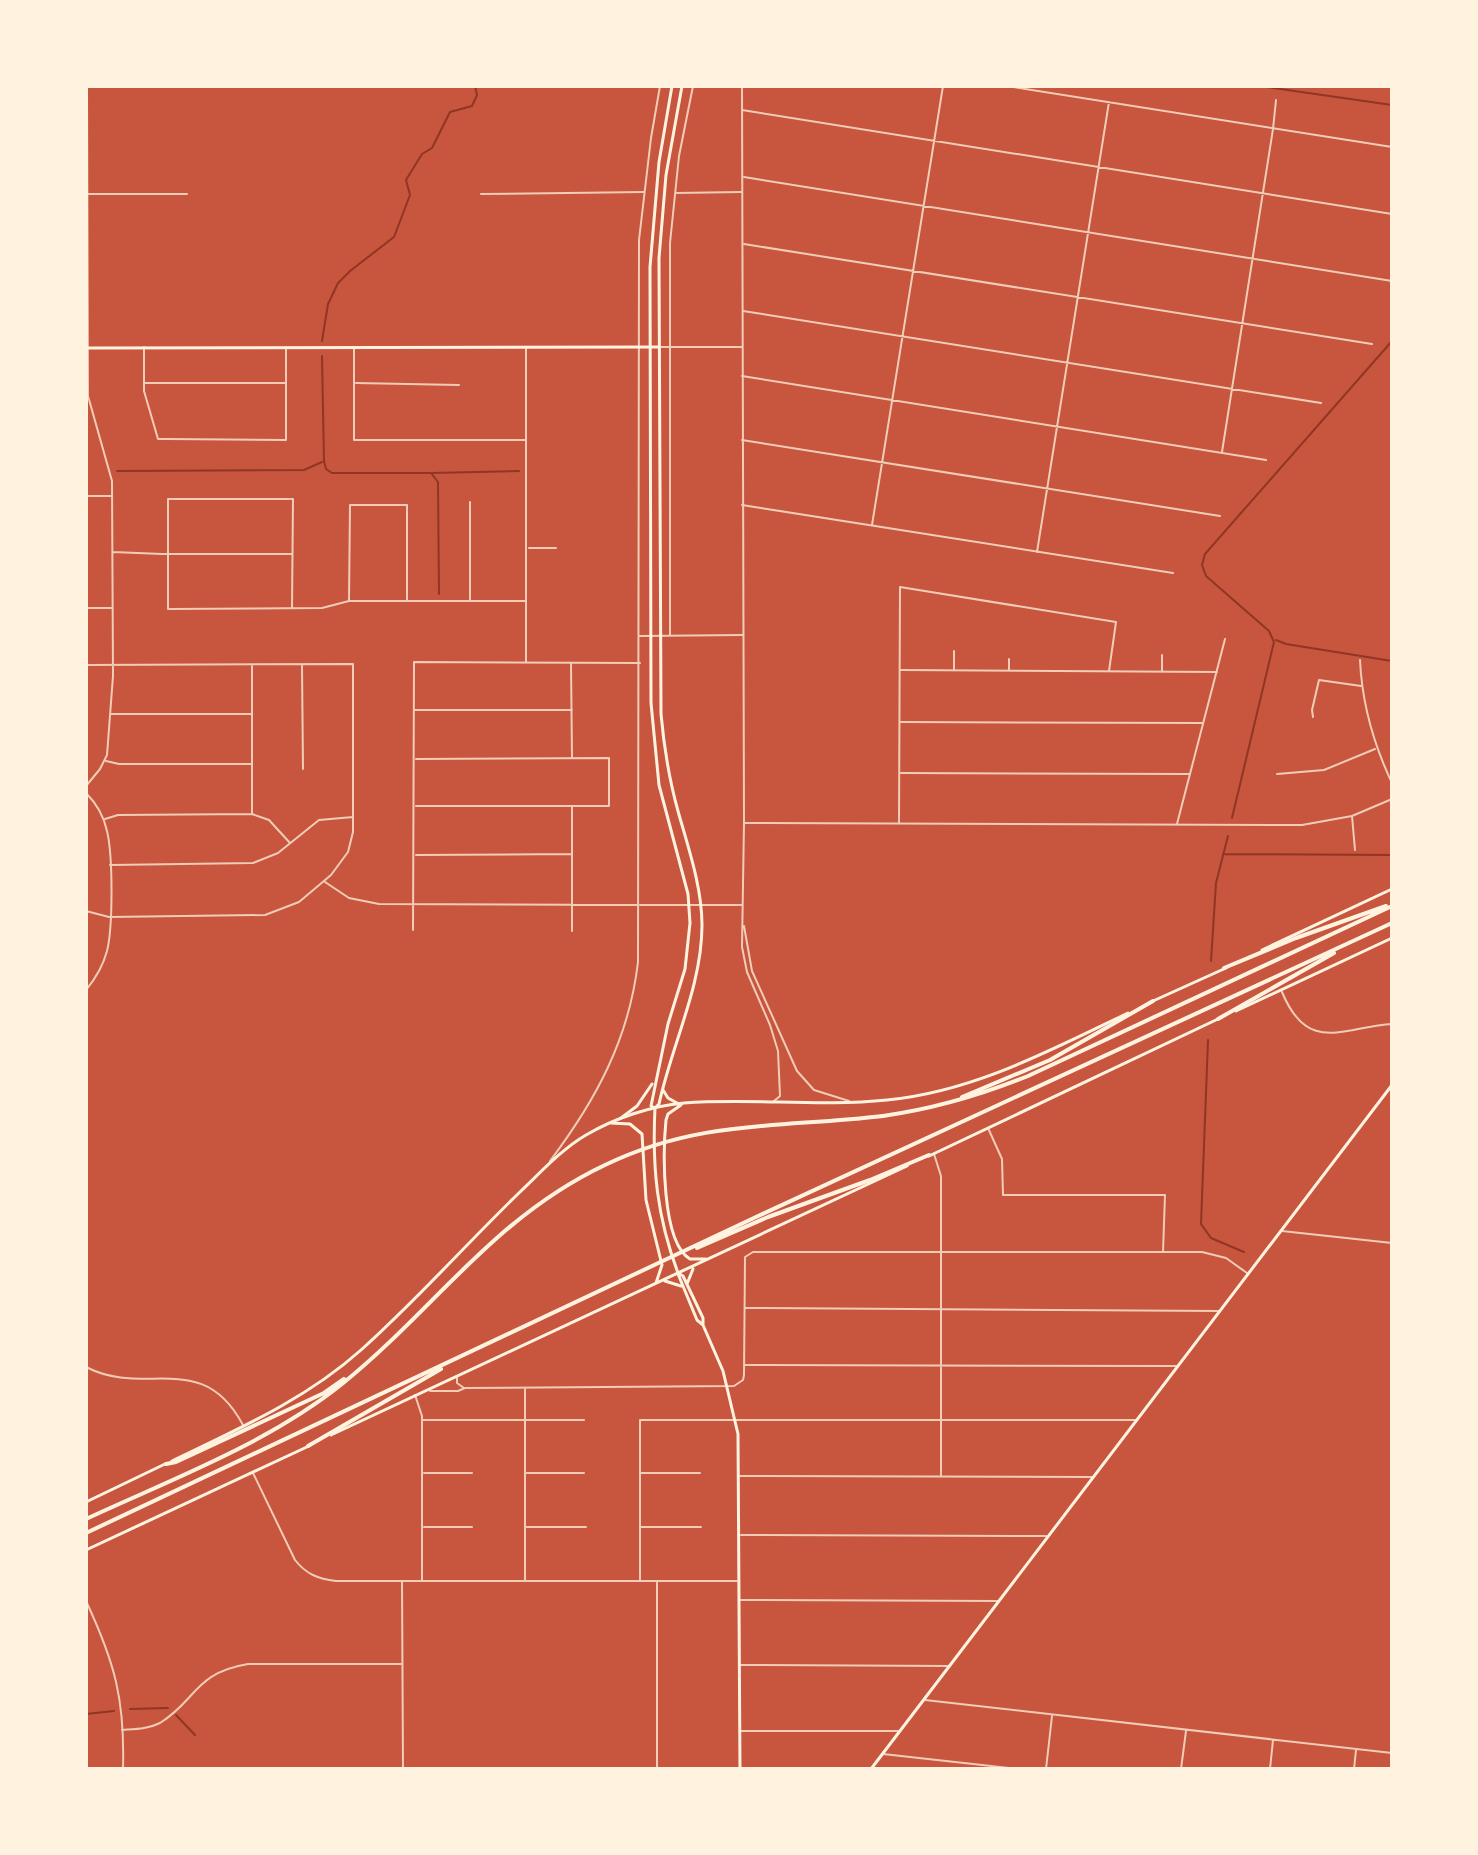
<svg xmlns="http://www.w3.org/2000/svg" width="1478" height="1855" font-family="'Open Sans',sans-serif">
  <rect width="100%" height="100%" fill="#c8553d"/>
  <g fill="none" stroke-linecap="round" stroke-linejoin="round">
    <path stroke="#8f3625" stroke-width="2" d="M1260 86 1392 105
      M322 341 328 304 338 283 350 271 394 237 410 195 406 180 422 154 432 148 450 112 472 106 477 95 475 86
      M322 356 324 461 326 469 332 473H431L438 482 439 594
      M117 471 304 470 322 462
      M432 473 519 471
      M1276 640 1286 644 1392 661
      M1232 818 1274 642 1269 631 1206 576 1202 565 1205 554 1392 341
      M1223 854 1392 855
      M1211 961 1216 883 1228 836
      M1208 1040 1201 1224 1211 1238 1244 1252
      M130 1709 168 1708
      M86 1714 114 1711
      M176 1715 195 1735"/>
    <path stroke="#f1ccb7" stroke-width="2" d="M1007 86 1392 147
      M742 110 1392 214
      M744 177 1392 281
      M676 193 741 192
      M87 194H187
      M481 194 644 192
      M744 244 1372 344
      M743 311 1321 403
      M144 347V391L158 439H167L286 440V348
      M354 349V440H526
      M742 376 1266 460
      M145 383H286
      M356 383 459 385
      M742 440 1220 516
      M1222 452 1273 129 1276 100
      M86 496H112
      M742 505 1173 573
      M872 525 943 86
      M529 548H556
      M113 552 162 554H291
      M1037 552 1109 102
      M470 600V502
      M349 601 350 505H407V600
      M86 608H112
      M292 608 293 499H168V609L322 608 349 601H526
      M1162 655V670
      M1009 659V670
      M1360 660C1362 704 1373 743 1392 783
      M526 661V347
      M571 664 572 757
      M86 665 353 664V832L348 852 331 875 299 902 265 915 109 917 86 911
      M252 665V814
      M302 666 303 769
      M901 670 1217 672
      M954 670V651
      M415 710H572
      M110 714H251
      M1313 717 1312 710 1319 680 1361 686
      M901 722 1203 723
      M416 759 609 758V806H416
      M106 761 119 764H251
      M901 773 1190 774
      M1277 774 1324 770 1375 749
      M86 786 100 769 107 755 113 676 112 481 88 396 87 86
      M1352 816 1355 850
      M105 819 118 815 252 814 269 820 290 843
      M745 823 1302 825 1352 816 1392 799
      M899 823 900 587 1116 622 1109 671
      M1177 824 1225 639
      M416 855 572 854
      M110 865 253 863 278 853 319 820 353 817
      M325 882 349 898 379 904 637 905
      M413 930 414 662 640 663
      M572 931V807
      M1282 992C1308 1055 1343 1027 1392 1024
      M988 1128 1002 1159 1003 1195H1165L1163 1252
      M934 1154 941 1176V1475
      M1282 1231 1392 1243
      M745 1308 1219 1311
      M744 1365 1177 1366
      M457 1378V1383L464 1388
      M525 1389V1581
      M430 1391H458L465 1388 734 1386 743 1380 744 1375 745 1257 753 1252H1202L1226 1258 1247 1273
      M415 1395 422 1416V1580
      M423 1420H584
      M424 1473H472
      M526 1473H584
      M641 1473H700
      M740 1476 1094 1477
      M424 1527H472
      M526 1527H586
      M641 1527H701
      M741 1535 1046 1536
      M640 1580V1420H1137
      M657 1582V1769
      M741 1600 999 1601
      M741 1665 950 1666
      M925 1700 1392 1753
      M122 1730C135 1729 148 1729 160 1723 197 1700 194 1673 248 1664H401
      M741 1731H898
      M883 1754 1018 1769
      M1046 1769 1052 1716
      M1181 1769 1186 1731
      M1270 1769 1273 1740
      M1354 1769 1356 1750"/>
    <path stroke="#f1ccb7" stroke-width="2" d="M742 86 744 823 742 947 747 972 770 1025 778 1051 780 1096 774 1101
      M660 347H742
      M670 635V243L679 156 693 86
      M640 636 742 635
      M86 793C96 803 104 817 107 831 113 856 113 927 107 951 103 966 96 978 86 990
      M640 905H742
      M744 926 752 971 797 1071 814 1090 849 1101
      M550 1161C596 1100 629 1039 638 962L639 240 651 138 660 86
      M86 1367C146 1398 202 1348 243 1425
      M253 1473 295 1560C306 1574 318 1579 336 1581H737
      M402 1582 403 1769
      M86 1601C115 1663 125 1700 123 1769"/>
    <path stroke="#fff3e0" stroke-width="3" d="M86 348 658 347
      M1262 950 1392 889
      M1153 1001 1226 968
      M1236 1011 1392 938
      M681 1105 668 1114 666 1120C663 1150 661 1242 690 1259H706
      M611 1123 630 1124 642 1134 646 1200 662 1265 656 1283
      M929 1156 1218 1019
      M678 1273 683 1276 703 1318V1325
      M678 1274 697 1320 703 1325 723 1371 738 1434 740 1769
      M665 1281 681 1286
      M687 1284 693 1269
      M331 1435 907 1166
      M172 1461C238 1429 305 1400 361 1350 417 1300 467 1243 521 1191 541 1172 562 1149 586 1135 615 1118 651 1106 684 1103 751 1098 820 1107 887 1100 973 1092 1051 1050 1128 1013
      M86 1502 165 1464
      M86 1550 309 1446
      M871 1769 1392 1085"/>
    <path stroke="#fff3e0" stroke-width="3" d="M672 86 659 162 650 267 651 703 659 785 688 894 690 923 685 969 668 1024 651 1106 655 1108C652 1168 657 1217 678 1273
      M663 1090 668 1098 677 1103
      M655 1108 659 1104C672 1044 702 986 702 925 702 887 688 847 678 811 669 779 664 747 661 714L659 258 666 175 682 86
      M621 1118 637 1106 652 1084"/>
    <path stroke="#fff3e0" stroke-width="4" d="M1224 968 1296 938 1386 906
      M1218 1019 1334 953
      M962 1097 1050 1060 1153 1001
      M697 1248 768 1217 870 1180 929 1155
      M308 1446 441 1369
      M166 1464 176 1462 324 1393 344 1379
      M86 1519C172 1479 267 1444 342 1384 435 1309 493 1218 605 1165 700 1119 782 1128 883 1116 933 1109 981 1095 1028 1076L1392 906
      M86 1533 756 1217 1392 923"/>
  </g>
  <rect width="1478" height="1855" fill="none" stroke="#fff3e0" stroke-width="176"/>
</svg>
